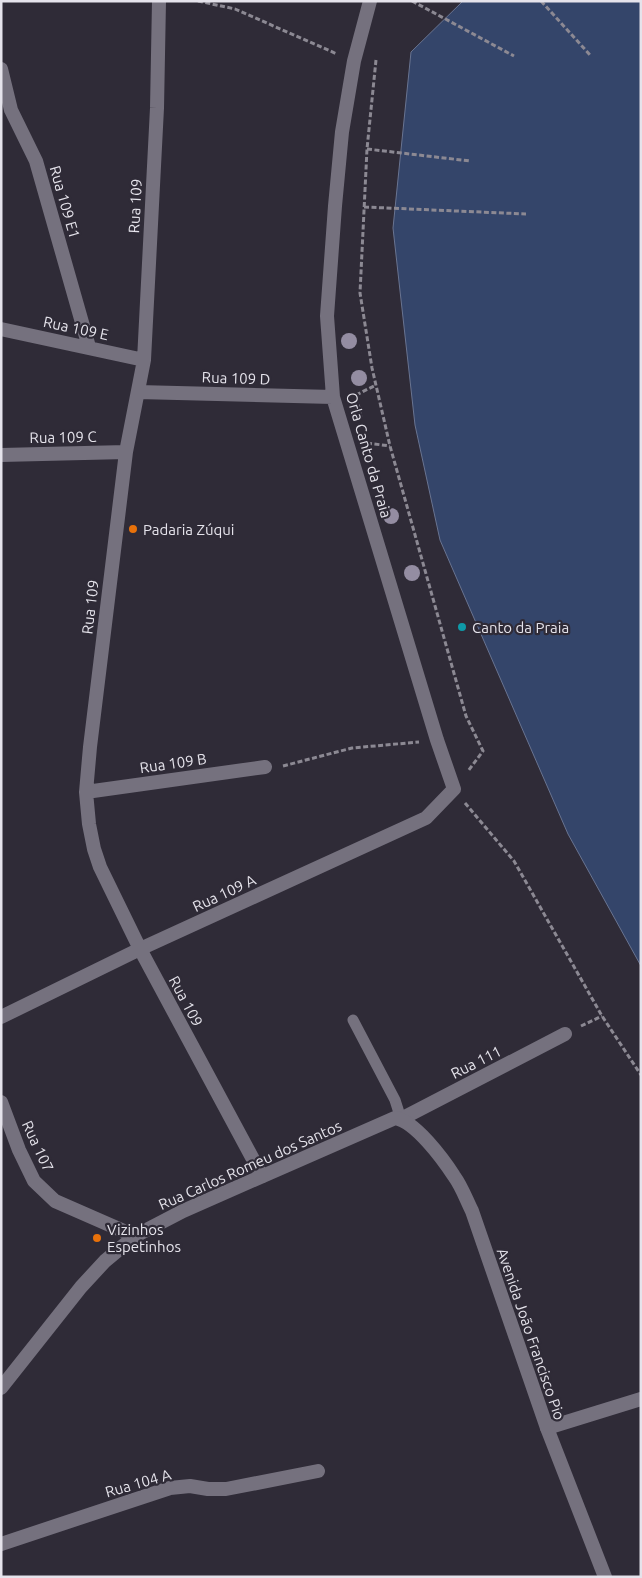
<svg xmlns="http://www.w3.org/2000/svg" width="642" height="1578" font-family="Ubuntu,sans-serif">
  <rect width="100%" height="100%" fill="#2f2b37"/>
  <path fill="#34456a" stroke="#697491" d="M463 1H641V966L568 834 440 540 415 425 393 228 411 52Z"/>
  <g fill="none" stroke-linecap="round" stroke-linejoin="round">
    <path stroke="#8c8993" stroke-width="3" stroke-dasharray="5 2.5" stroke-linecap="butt" d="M198 1 235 9 337 54
      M412 1 514 56
      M541 1 591 56
      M376 60 367 149 360 293 372 368 390 446 466 716 483 751 468 771
      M367 149 470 161
      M364 207 526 214
      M361 417 356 395 376 385
      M367 443 390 446
      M283 766 352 748 419 742
      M465 803 514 861 602 1016 641 1075
      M581 1026 602 1016"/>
    <path stroke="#75717e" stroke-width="11" d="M353 1020 395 1100 401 1119"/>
    <path stroke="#75717e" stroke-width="14" d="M159 1 157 108 144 360 126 452 90 747 86 792 89 824 94 849 100 867 140 949 262 1176
      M1 69 11 110 36 161 89 347
      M1 329 144 360
      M138 392 333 397
      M1 455 126 452
      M86 792 265 767
      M1 1017 140 949 426 818 454 789 437 740 333 397 327 316 335 206 342 132 354 61 370 1
      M1 1102 19 1150 34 1181 55 1201 135 1236
      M401 1119 565 1034
      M547 1428 641 1399
      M1 1544 170 1488 190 1486 208 1489H226L318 1471"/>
    <path stroke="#75717e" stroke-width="14" d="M1 1388 81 1287 105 1261 135 1236 183 1211 395 1118C415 1121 443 1159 454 1176 462 1187 466 1199 472 1211L547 1428 605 1577"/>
  </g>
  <g fill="#948da2">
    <circle cx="349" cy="341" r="8"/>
    <circle cx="359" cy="378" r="8"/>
    <circle cx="391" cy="516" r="8"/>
    <circle cx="412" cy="573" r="8"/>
  </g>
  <g fill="#e8710a" stroke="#2f2b37" stroke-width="2">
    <circle cx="133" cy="529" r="5"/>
    <circle cx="97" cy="1238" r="5"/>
  </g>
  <circle fill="#0f9aa8" stroke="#2f2b37" stroke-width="2" cx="462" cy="627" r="5"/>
  <g text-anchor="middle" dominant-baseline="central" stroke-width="4.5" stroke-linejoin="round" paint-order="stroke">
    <g font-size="15" fill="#e5e3eb" stroke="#2f2b37">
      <text transform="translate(65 202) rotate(74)">Rua 109 E1</text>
      <text transform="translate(135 206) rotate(-87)">Rua 109</text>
      <text transform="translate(76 328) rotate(12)">Rua 109 E</text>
      <text transform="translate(236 378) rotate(2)">Rua 109 D</text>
      <text transform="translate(63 437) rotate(-1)">Rua 109 C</text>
      <text transform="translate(369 455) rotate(74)">Orla Canto da Praia</text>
      <text transform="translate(90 607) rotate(-83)">Rua 109</text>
      <text transform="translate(173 763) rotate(-8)">Rua 109 B</text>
      <text transform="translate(224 893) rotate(-25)">Rua 109 A</text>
      <text transform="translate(186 1001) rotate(62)">Rua 109</text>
      <text transform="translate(476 1062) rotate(-27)">Rua 111</text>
      <text transform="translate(38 1146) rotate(65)">Rua 107</text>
      <text transform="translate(250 1165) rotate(-24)">Rua Carlos Romeu dos Santos</text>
      <text transform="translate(531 1334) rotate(71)">Avenida João Francisco Pio</text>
      <text transform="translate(138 1483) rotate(-16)">Rua 104 A</text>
    </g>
    <g font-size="15" fill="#e5e3eb" stroke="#2f2b37" text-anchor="start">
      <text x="143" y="529">Padaria Zúqui</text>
      <text x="472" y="627">Canto da Praia</text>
      <text x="107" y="1229">Vizinhos<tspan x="107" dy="17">Espetinhos</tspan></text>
    </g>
  </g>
  <rect width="642" height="1578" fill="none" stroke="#e5e3eb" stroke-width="5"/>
</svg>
